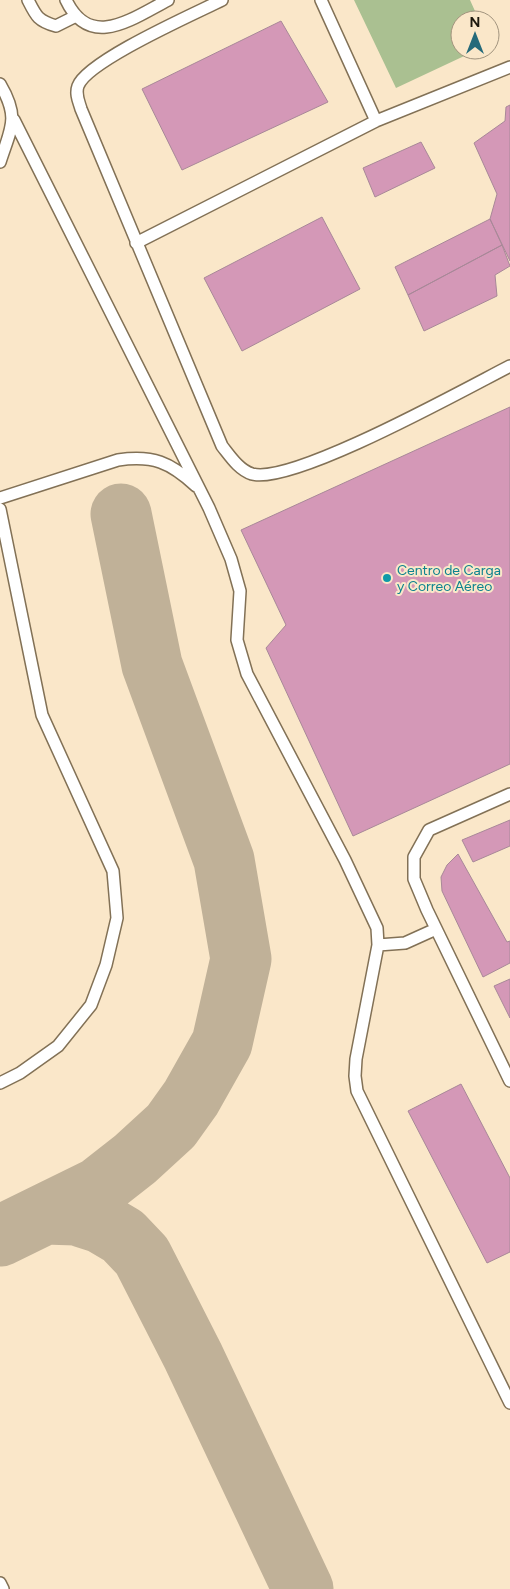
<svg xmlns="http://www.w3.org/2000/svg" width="510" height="1589" font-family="Figtree,sans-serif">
  <rect width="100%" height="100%" fill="#fae7c9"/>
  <path fill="#aac091" d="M354 0H470L479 20H460V50H477L396 88Z"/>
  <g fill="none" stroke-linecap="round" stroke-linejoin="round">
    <path stroke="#c0b198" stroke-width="61" d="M45 1214 76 1215 101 1223 123 1236 142 1256 193 1356 303 1589
      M0 1236 98 1188 135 1159 171 1126 191 1098 222 1043 241 959 224 860 152 665 121 514"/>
  </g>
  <path fill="#d498b7" stroke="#a88898" d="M281 21 328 102 182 170 142 89Z
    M510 105V261L490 219 497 194 474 143 505 121 506 107Z
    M421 142 435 168 375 197 363 168Z
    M322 217 360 289 242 351 204 278Z
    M490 219 502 245 408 295 395 267Z
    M502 245 510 266 495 275 497 296 424 331 408 295Z
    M510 407V764L353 836 266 648 286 625 241 530Z
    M510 820V846L473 862 462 840Z
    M458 854 507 942 510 941V963L483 977 442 891 441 877 447 865Z
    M510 979V1018L494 986Z
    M461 1084 510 1178V1252L487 1263 408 1111Z"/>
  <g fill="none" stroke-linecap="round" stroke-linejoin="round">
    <defs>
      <path id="service" d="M28 0C36 16 38 21 56 26L76 16
        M66 0C90 51 133 18 168 0
        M222 0C194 14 87 61 78 86 75 94 79 102 81 109L222 446C230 456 239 470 252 474 293 485 465 389 510 366
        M321 0 376 121
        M0 84C20 118 11 128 0 162
        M14 120 209 508 231 559 240 591 237 640 247 674 345 860 377 928 378 945 356 1059 355 1076 357 1091 510 1403
        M136 243 376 121 510 67
        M0 498 118 460C153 455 170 462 196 486
        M0 509 42 715 113 871 117 918 106 965 91 1005 58 1046 20 1073 0 1083
        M510 794 429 830 414 857V879L427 910 510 1081
        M378 945 405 943 436 929
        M0 1583 3 1589"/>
    </defs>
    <use href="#service" stroke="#827156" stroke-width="14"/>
    <use href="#service" stroke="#fff" stroke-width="11"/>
  </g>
  <circle fill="#0f9aa8" stroke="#fae7c9" stroke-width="2" cx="387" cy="578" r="5"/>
  <g text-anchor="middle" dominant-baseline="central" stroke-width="4" stroke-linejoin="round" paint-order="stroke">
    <g font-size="14" fill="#0d838f" stroke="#fae7c9" text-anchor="start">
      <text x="397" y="570">Centro de Carga<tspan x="397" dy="16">y Correo Aéreo</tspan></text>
    </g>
  </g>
  <g transform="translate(475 35)"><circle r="24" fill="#fae7c9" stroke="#a2947e"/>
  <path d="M0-4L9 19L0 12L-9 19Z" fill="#256a7a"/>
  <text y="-8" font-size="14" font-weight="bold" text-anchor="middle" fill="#1e180d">N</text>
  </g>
</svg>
